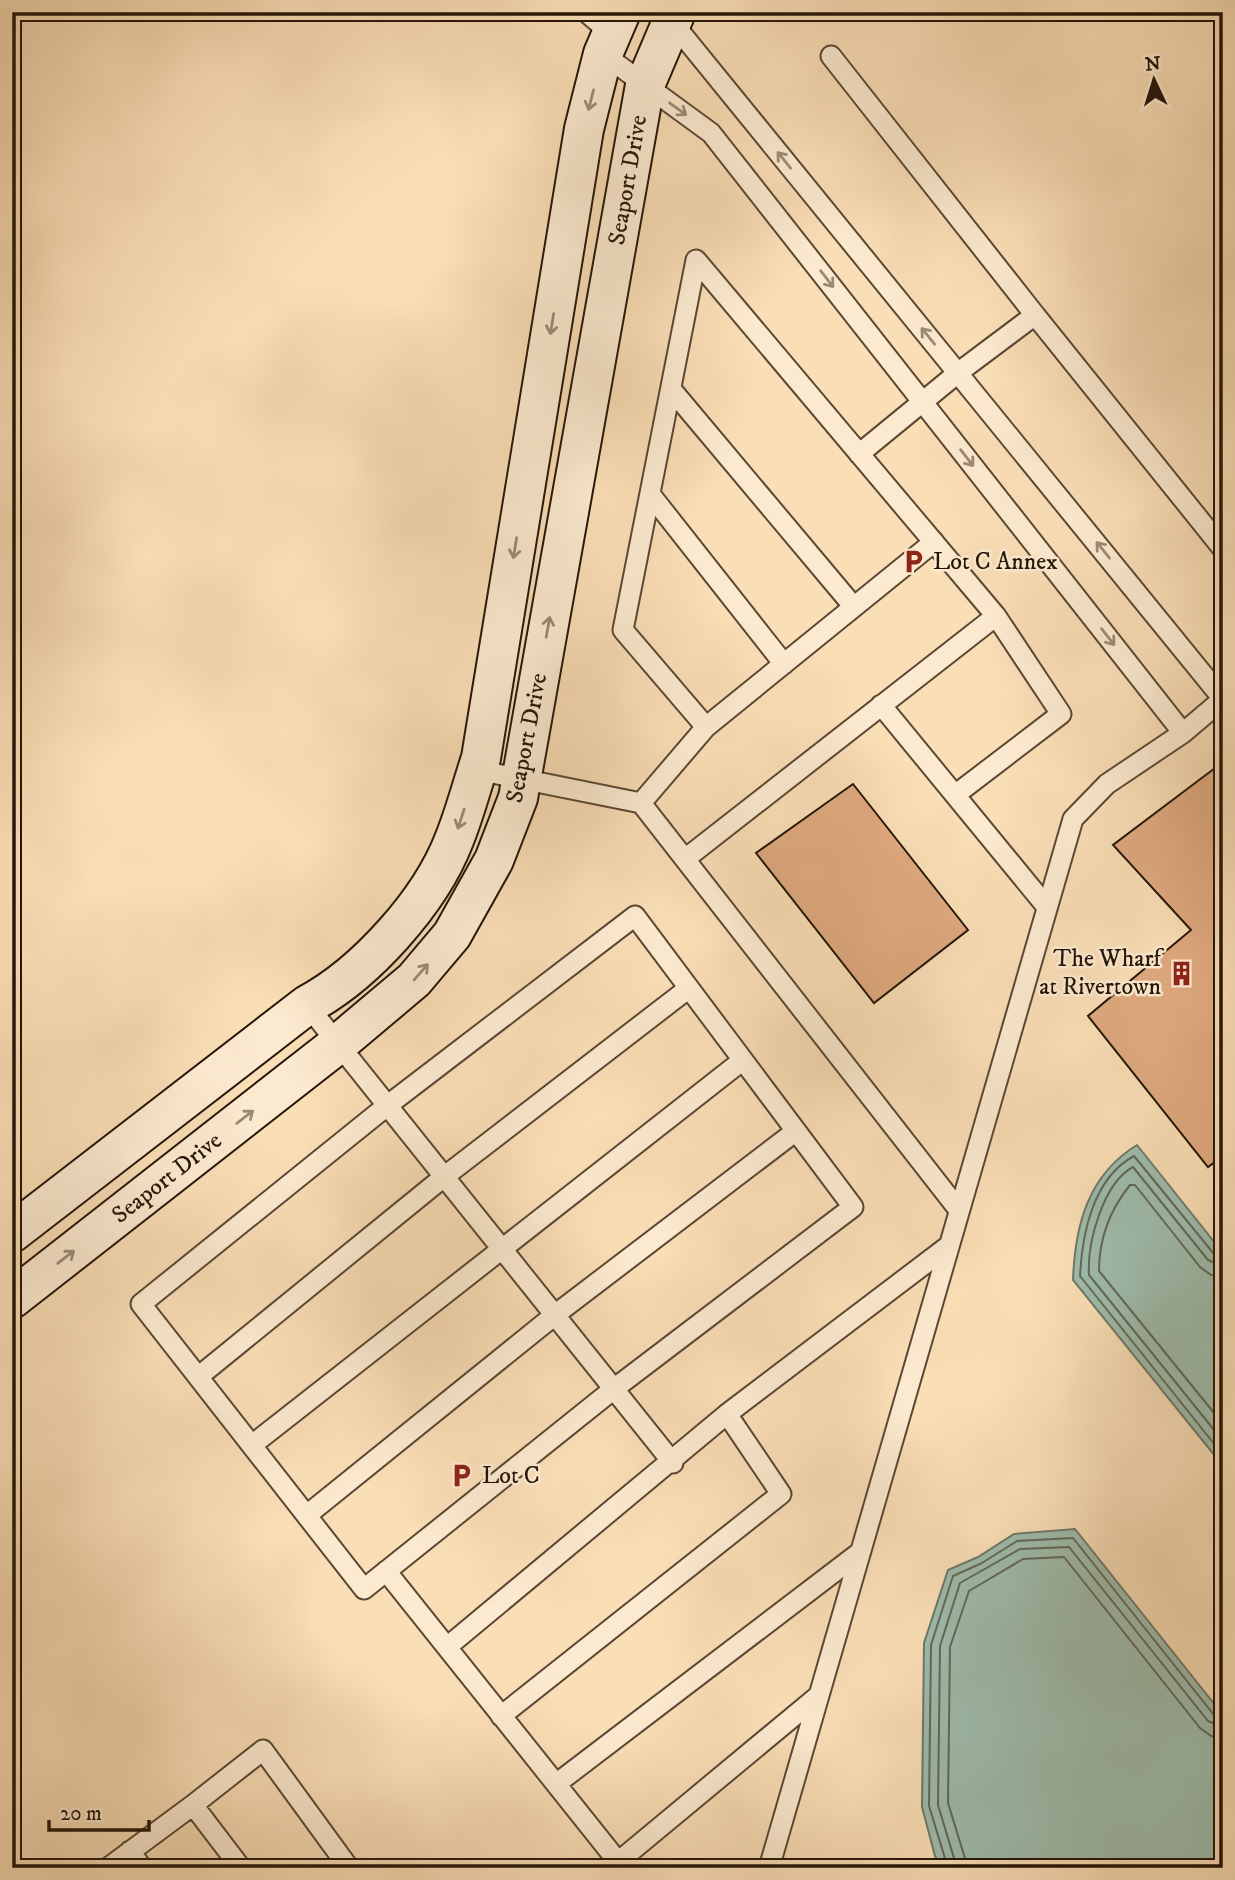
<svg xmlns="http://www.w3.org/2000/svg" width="1235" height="1880" font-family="'IM FELL DW Pica',serif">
  <rect width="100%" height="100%" fill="#fadeb6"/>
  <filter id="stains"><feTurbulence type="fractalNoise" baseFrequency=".00286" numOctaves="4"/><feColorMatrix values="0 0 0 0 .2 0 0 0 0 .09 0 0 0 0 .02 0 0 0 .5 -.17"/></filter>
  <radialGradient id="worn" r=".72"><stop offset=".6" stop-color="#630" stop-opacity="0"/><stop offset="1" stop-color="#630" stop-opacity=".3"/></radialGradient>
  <path fill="#9ebcac" stroke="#6d796a" stroke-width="2" d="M1137 1145 1223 1253V1466L1073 1280C1075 1225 1088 1175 1137 1145Z
    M1075 1529 1223 1715V1868H943L935 1856 922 1807 924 1643 948 1570 978 1557 1014 1534Z"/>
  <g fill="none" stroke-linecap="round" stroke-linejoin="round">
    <path stroke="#61685a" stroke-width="2" d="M1223 1257 1214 1254 1134 1156C1093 1178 1082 1234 1080 1276L1223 1455
      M1223 1266 1208 1260 1133 1167C1103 1183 1087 1243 1089 1275L1223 1441
      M1223 1276 1211 1275 1200 1267 1135 1185H1130C1109 1211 1099 1238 1099 1271L1223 1424
      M948 1868 929 1806 931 1645 953 1576 982 1563 1017 1541 1073 1538 1214 1715 1223 1718
      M957 1868 938 1805 940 1646 960 1583 1020 1549 1069 1547 1208 1721 1223 1727
      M968 1868 948 1803 950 1647 969 1591 1023 1559 1064 1557 1200 1728 1211 1736 1223 1738"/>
  </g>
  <path fill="#dfa97f" stroke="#241508" stroke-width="2" d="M1223 762V1156L1208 1167 1088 1016 1191 930 1113 845Z
    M853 784 968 930 874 1003 756 853Z"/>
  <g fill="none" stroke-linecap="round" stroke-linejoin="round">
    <defs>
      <path id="lane" d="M586 12 613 35
        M654 12 672 22 1223 699
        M603 54 711 133 1183 733
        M831 56 1035 315 959 372 859 454
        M1035 315 1223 549
        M671 389 854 607
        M650 494 784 664
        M881 705 1046 906
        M477 770 641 803 958 1209
        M955 795 1061 714 996 616
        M641 803 706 727
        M685 859 996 616C896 498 796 379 696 260L623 630 706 727 934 542
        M635 916 853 1207 615 1388 364 1589 141 1304 388 1105Z
        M307 1005 673 1463
        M198 1377 445 1176 689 988
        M727 1414 947 1247
        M252 1445 743 1060
        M307 1515 556 1314 796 1131
        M386 1571 623 1868
        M447 1647 727 1414 781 1494 501 1716
        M556 1784 859 1553
        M193 1805 263 1750 349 1868
        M130 1851 142 1868
        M618 1862 818 1696
        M108 1868 193 1805 241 1868
        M769 1868 1073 819 1107 784 1183 733 1223 699"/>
      <path id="secondary" d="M12 1233 307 1005C365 974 430 902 454 840 465 813 472 785 481 758L584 129 603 54 621 12
        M12 1299 338 1044 414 980 452 935 494 860 518 798 645 85 676 12"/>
    </defs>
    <use href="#lane" stroke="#5a4734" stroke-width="23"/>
    <use href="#secondary" stroke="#241508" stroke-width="42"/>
    <use href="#lane" stroke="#fcead0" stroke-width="19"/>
    <use href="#secondary" stroke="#fcead0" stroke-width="38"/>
  </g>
  <defs><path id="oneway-shaft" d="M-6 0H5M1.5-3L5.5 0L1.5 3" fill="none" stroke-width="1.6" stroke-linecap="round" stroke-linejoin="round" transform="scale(1.75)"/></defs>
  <g stroke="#9b8a76">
    <use href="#oneway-shaft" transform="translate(591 100) rotate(104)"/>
    <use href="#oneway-shaft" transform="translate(678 109) rotate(36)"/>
    <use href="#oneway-shaft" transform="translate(784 160) rotate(-129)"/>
    <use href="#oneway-shaft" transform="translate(827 279) rotate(52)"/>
    <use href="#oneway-shaft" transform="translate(552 324) rotate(99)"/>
    <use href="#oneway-shaft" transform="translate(928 336) rotate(-129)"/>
    <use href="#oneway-shaft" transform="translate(967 458) rotate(52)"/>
    <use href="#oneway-shaft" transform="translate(515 548) rotate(99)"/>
    <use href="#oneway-shaft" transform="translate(1103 550) rotate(-129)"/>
    <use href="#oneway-shaft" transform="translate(548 627) rotate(-80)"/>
    <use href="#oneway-shaft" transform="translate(1108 637) rotate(52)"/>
    <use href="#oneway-shaft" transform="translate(461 819) rotate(108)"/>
    <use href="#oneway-shaft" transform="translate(421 972) rotate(-49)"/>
    <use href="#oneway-shaft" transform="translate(245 1117) rotate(-38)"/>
    <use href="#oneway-shaft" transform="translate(66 1257) rotate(-38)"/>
  </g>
  <defs>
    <symbol id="parking-bare" viewBox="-9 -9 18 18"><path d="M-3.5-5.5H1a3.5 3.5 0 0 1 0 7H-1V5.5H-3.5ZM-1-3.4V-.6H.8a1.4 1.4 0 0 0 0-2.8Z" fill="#8f2418" stroke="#fcead0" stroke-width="2.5" paint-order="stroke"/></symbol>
    <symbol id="building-bare" viewBox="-9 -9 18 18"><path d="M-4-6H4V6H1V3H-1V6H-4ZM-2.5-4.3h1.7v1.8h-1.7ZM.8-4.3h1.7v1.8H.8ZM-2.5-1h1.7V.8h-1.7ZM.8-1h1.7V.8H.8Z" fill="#8f2418" stroke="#fcead0" stroke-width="2.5" paint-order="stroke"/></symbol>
  </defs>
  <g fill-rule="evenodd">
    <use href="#parking-bare" x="896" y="544" width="35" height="35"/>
    <use href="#building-bare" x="1164" y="956" width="35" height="35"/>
    <use href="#parking-bare" x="444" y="1458" width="35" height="35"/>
  </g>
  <g text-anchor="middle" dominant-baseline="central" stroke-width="5" stroke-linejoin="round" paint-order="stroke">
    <g font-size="24" fill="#241508" stroke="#fcead0">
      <text transform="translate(628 180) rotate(-80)">Seaport Drive</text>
      <text transform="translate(527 738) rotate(-79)">Seaport Drive</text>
      <text transform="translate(167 1178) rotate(-38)">Seaport Drive</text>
    </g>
    <g font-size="24" fill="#241508" stroke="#fcead0" text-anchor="start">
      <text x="933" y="562">Lot C Annex</text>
      <text x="1161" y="959" text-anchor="end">The Wharf<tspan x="1161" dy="28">at Rivertown</tspan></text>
      <text x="482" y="1476">Lot C</text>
    </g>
  </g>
  <rect width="1235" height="1880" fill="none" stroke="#fadeb6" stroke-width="42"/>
  <rect x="14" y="14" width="1207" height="1852" fill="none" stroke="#241508" stroke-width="3.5"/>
  <rect x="21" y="21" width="1193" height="1838" fill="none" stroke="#241508" stroke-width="2"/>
  <g transform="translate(1154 80) rotate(356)" stroke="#fcead0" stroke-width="5" paint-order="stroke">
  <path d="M0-5L12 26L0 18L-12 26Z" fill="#241508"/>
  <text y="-10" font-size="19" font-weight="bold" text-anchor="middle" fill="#241508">N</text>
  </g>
  <path d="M49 1820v10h100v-10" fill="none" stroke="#241508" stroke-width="3.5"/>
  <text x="60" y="1820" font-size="21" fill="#241508" stroke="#fcead0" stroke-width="5" paint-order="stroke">20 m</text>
  <rect width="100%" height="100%" filter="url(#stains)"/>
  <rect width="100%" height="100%" fill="url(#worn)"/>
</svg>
